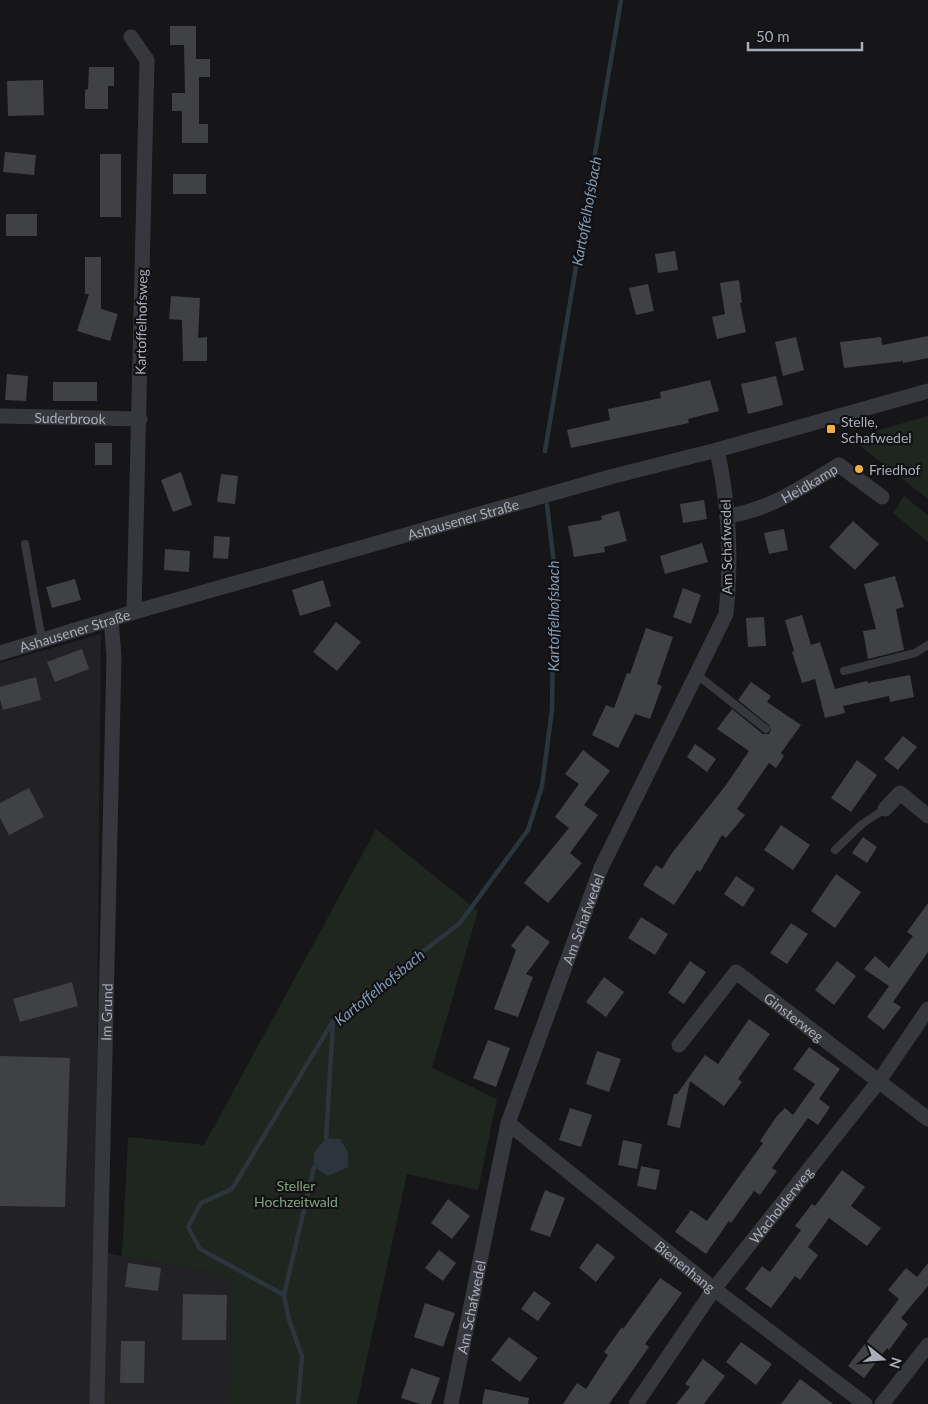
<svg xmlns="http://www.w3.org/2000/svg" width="928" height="1404" font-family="Lato,sans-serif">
  <rect width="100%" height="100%" fill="#161618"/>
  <path fill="#222225" d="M101 634 95 1251 231 1276 230 1404H0V663Z"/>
  <path fill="#1e261f" d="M928 416V499L850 438Z
    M904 496 928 515V542L893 513Z
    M376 829 478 911 432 1068 497 1099 478 1190 407 1174 357 1404H230L231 1276 122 1256 128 1137 204 1145Z"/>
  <path fill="#2c353c" d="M326 1138 340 1139 348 1152V1167L328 1176 314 1167V1153Z"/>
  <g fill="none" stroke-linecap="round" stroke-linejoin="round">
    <path stroke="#2c353c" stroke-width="4.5" d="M545 451 621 0
      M326 1138 333 1023
      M284 1295 314 1167
      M298 1404 302 1356 289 1320 284 1295 200 1249 188 1227 201 1203 232 1189 333 1021 460 923 528 830 542 786 552 710 554 564 547 505"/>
  </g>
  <path fill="#404145" d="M170 26H196V59H210V77H199V124H208V143H182V111H172V93H185L184 45H170Z
    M89 67H114V86H108V109H85V90L88 89Z
    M43 80 44 115 8 116 7 81Z
    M5 152 36 155 34 175 3 172Z
    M100 154H121V217H100Z
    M173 174H206V194H173Z
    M6 214H37V236H6Z
    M675 251 678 270 658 273 655 254Z
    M85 257H101V309L118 314 110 341 77 331 89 294H85Z
    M739 280 742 303H740L746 332 717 339 712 317 725 314 720 283Z
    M648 284 654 311 636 315 629 288Z
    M171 296 200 298 198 338 207 337V361H183L182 320 169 319Z
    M928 336V358L903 363V361L844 368 840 342 881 337 882 345Z
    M796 337 804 370 783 376 775 342Z
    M7 374 28 376 26 401 5 400Z
    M776 376 783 405 748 414 741 384Z
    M710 380 719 411 688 419 689 423 571 448 567 430 610 420 608 409 661 398 660 392Z
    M53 382H97V401H53Z
    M95 443H112V465H95Z
    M181 472 192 505 173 512 161 480Z
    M221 474 238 476 235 504 217 502Z
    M704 500 707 519 683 523 680 504Z
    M619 511 627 541 604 547 605 552 574 557 568 526 602 520 601 516Z
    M853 521 879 544 855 570 829 547Z
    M784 529 788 550 769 554 764 533Z
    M214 536 230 537 228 559 213 558Z
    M702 543 708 562 665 574 660 556Z
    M165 549 190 551 189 572 164 570Z
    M895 576 904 607 896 609 904 650 868 659 863 631 876 629 864 584Z
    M75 579 81 600 52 608 46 587Z
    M323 580 331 606 300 616 292 590Z
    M683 588 701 595 691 624 673 617Z
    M802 615 811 645 820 642 835 689 867 681 868 683 910 675 914 697 890 702 889 696 843 706 845 713 825 718 815 679 802 683 792 652 794 651 785 620Z
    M764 617 766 646 748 647 746 618Z
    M336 622 361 642 337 671 313 652Z
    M646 628 673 637 657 684 662 686 650 719 635 714 618 748 592 735 606 705 614 708 627 673 630 674Z
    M82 649 89 669 55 682 47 662Z
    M36 677 41 700 3 710 0 699V687Z
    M751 682 771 696 767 702 801 725 781 753 784 756 776 768 769 763 737 809 745 815 726 838 722 835 700 872 697 870 674 905 643 885 656 865 662 869 672 853 726 785 749 751 717 729 732 709 763 734H769L771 730 769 725 738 700Z
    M903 736 917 747 898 770 884 759Z
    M695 744 716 759 707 772 687 757Z
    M583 750 610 771 584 805 598 815 570 853 582 863 548 903 524 883 569 828 555 817 579 784 565 774Z
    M857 760 877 775 851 812 831 798Z
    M29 788 44 817 9 835 0 818V803Z
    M781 825 810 845 793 870 764 850Z
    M863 837 877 847 867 863 852 853Z
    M836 874 861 892 835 928 811 911Z
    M736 876 755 889 743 907 724 894Z
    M928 903V952L893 1002 901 1007 884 1030 867 1017 889 986 864 969 875 956 889 968 913 936 907 932Z
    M641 917 668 934 655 955 628 938Z
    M791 923 808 934 787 964 770 953Z
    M527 925 550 942 526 974 533 977 518 1017 494 1009 516 950 511 946Z
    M690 961 706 972 684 1004 668 993Z
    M837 961 856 976 834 1005 815 990Z
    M604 977 624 992 606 1017 586 1002Z
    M72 982 78 1006 20 1022 13 999Z
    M749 1019 770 1034 738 1079 742 1082 724 1106 690 1081 680 1128 667 1125 674 1094H677L705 1055 718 1064Z
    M488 1040 510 1048 496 1087 473 1078Z
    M809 1047 840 1069 819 1099 830 1107 818 1125 808 1118 772 1168 777 1171 760 1195 754 1191 731 1223 729 1221 706 1254 675 1232 691 1210 707 1221 763 1143 760 1141 777 1116 785 1108 793 1115 815 1084 793 1069Z
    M597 1051 621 1059 609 1092 586 1084Z
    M0 1056 70 1058 65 1207 0 1206Z
    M570 1108 592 1115 581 1147 559 1140Z
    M623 1140 642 1144 637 1169 618 1165Z
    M641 1166 660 1170 656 1190 637 1186Z
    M842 1170 865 1187 851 1206 881 1228 867 1246 829 1218 808 1247 818 1255 800 1280 795 1276 771 1308 745 1289 762 1266 770 1272 801 1230 795 1226 812 1204 815 1206Z
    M545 1190 565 1198 550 1237 530 1230Z
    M448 1199 470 1216 452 1239 431 1223Z
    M597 1243 615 1257 596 1282 579 1268Z
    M439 1250 456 1263 443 1281 425 1268Z
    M128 1263 161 1268 158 1291 125 1287Z
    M928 1263V1286L901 1318 908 1324 889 1350 887 1348 864 1378 848 1366 899 1299 888 1290 906 1268 917 1277Z
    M660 1278 682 1293 645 1344 649 1347 609 1404H563L577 1383 586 1389 608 1355 604 1352 622 1327 623 1329Z
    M534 1291 551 1303 538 1321 521 1309Z
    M183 1294 227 1295 226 1340H182Z
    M425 1303 455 1313 443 1347 414 1337Z
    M509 1337 538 1358 520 1382 491 1360Z
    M121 1341H145L144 1383H120Z
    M741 1342 772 1364 756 1385 726 1362Z
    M703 1359 725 1376 704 1404H676L690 1387 685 1384Z
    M411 1368 440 1378 431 1404H420L401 1398Z
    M800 1379 815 1390 833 1404H781Z
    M485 1389 529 1398 528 1404H482Z"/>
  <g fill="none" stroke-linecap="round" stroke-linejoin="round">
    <path stroke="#37383d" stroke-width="8" d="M25 544 42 640
      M844 671 915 653 928 645
      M696 674 766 729
      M835 850 862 824 885 809"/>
    <g stroke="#37383d" stroke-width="15">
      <path d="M131 37 147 60 134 612"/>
      <path id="s1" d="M0 416 140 419"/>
      <path id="s2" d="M727 516C768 511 804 486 839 465L882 497"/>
      <path id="s3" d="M0 653 134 612 610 477 717 450 928 391"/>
      <path d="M885 809 900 793 928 816"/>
      <path id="s4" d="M679 1045 736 972 928 1119"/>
      <path id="s5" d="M508 1123 714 1289 865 1404"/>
      <path id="s6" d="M97 1404 114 657 111 619"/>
      <path id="s7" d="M451 1404 508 1123 601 868 726 614C732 559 729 504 717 450"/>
      <path id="s8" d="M636 1404 714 1289 879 1081 928 1009"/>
      <path d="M882 1404 928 1345"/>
    </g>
  </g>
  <g fill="#f2b134" stroke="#111113" stroke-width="2">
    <rect x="826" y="424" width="10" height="10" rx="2.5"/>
    <circle cx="859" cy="469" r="5"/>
  </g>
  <g text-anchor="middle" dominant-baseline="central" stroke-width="4.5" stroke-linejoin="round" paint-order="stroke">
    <g font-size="14" fill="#a8adb8" stroke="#111113">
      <text transform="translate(141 322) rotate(-89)">Kartoffelhofsweg</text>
      <text stroke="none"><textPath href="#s1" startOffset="70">Suderbrook</textPath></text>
      <text stroke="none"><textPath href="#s2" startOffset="89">Heidkamp</textPath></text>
      <text stroke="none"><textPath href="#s3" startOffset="482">Ashausener Straße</textPath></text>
      <text transform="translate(726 547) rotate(-91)">Am Schafwedel</text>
      <text stroke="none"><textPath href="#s3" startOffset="78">Ashausener Straße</textPath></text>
      <text stroke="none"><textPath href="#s7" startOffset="504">Am Schafwedel</textPath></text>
      <text stroke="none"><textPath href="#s6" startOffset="392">Im Grund</textPath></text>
      <text stroke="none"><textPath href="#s4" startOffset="166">Ginsterweg</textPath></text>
      <text stroke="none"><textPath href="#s8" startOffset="246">Wacholderweg</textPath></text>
      <text stroke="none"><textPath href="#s5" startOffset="228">Bienenhang</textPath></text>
      <text stroke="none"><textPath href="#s7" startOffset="99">Am Schafwedel</textPath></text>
    </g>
    <g font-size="14" fill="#a8adb8" stroke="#111113" text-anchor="start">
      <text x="841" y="421">Stelle,<tspan x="841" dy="16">Schafwedel</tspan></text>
      <text x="869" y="469">Friedhof</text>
    </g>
    <g font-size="14" fill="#7fa381" stroke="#111113">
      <text x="296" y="1185">Steller<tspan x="296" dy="16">Hochzeitwald</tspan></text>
    </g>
    <g font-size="15" font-style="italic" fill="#7f9bb3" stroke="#111113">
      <text transform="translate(586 211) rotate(-80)">Kartoffelhofsbach</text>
      <text transform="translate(553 616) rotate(-90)">Kartoffelhofsbach</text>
      <text transform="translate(379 987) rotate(-39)">Kartoffelhofsbach</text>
    </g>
  </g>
  <g transform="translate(883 1359) rotate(107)" stroke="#111113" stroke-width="4" paint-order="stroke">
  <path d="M0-4L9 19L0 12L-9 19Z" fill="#a8adb8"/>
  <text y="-8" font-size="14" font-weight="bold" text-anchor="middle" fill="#a8adb8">N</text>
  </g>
  <path d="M748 42v8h114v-8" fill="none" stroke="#a8adb8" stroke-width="2.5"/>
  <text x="756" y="42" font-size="15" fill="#a8adb8" stroke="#111113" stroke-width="4" paint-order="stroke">50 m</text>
</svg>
